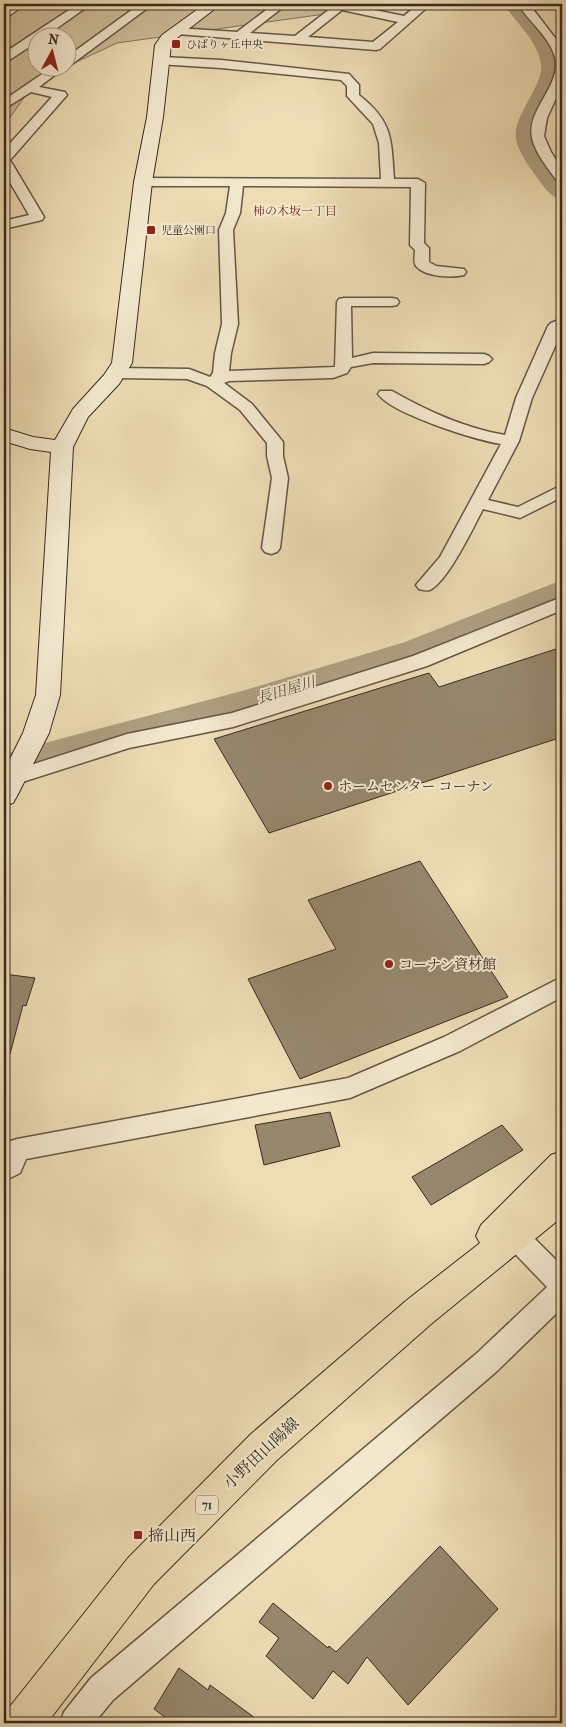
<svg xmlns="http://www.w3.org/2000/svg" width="566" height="1727" font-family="'IM FELL French Canon','Noto Serif JP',serif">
  <rect width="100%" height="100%" fill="#eddcb4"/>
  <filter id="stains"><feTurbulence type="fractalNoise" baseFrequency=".004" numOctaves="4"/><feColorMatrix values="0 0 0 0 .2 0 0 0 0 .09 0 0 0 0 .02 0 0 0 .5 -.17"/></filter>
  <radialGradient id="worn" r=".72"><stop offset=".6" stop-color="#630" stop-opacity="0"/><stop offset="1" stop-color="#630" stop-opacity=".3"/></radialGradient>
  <path fill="#cebe9b" stroke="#83745e" d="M4 4H358L332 13 117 43 68 66V38H38V68H64L33 85 4 126Z"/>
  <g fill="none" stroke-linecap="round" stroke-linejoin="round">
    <path fill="#afa082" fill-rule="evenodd" d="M504 4H525L553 38 562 59V79L543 114 539 129V137L546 154 562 176V200C549 197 543 185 535 175 504 132 515 128 536 86 539 79 542 72 541 64 537 39 516 24 504 4Z
      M562 580V604L431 658 259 712 83 758 4 784V755L18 750 242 691 405 642Z"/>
  </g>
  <path fill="#96876d" stroke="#382b20" d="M562 647V737L269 833 214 739 429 673 439 687Z
    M420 861 508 997 300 1079 248 979 336 949 308 900Z
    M4 974 35 978 26 1006 23 1005 10 1054 4 1053Z
    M330 1112 340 1146 264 1165 255 1125Z
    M502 1125 523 1150 431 1205 412 1177Z
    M440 1546 498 1609 408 1705 367 1657 348 1684 333 1671 313 1699 266 1656 279 1638 259 1622 273 1603 328 1648 329 1646 336 1652Z
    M179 1668 208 1690 210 1685 262 1723H173L154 1709Z"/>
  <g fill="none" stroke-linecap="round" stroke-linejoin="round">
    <defs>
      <path id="street" d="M78 4H91L43 38H38V41L8 61 4 62V53Z
        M140 4H153L72 64H68V56Z
        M274 4H287L250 33 295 36 331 8 326 6 325 4H345L404 16 418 4H431L380 49 376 50 177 34 171 31 177 28 237 32ZM342 10 398 22 373 42 308 37Z
        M518 4H529L562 47V85L547 118 544 136 551 152 562 169V182L557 181C548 168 535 153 532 138 526 109 562 86 555 57 549 36 529 22 518 4Z
        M162 57 221 60 349 74 359 85V95C393 122 391 138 394 179H418L425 183 424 243 429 248V262L436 266 464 269 466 272 464 275C452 278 425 277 416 266 413 262 415 254 415 250L410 245 411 187 243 186 240 213 233 230 238 324 231 353 229 371 335 367 337 302 339 299 344 298H392L397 299 399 302 397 305 392 306H351L352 358 373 353 484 354 489 356 492 359 489 362 484 364 373 363 351 367 347 373 333 378 229 381 224 383 252 404 283 442V456L288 478 280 548 277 552 271 554 265 552 262 548 272 478 267 456V443L240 410 207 386 187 379 118 378 112 376 110 373 112 370 118 368 189 369 210 377 213 373 215 353 222 324 219 230 226 213 230 186H143L136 182 143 178 381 179 379 143 373 124 347 96V86L341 80 221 68 158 64 156 61 158 58Z
        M51 68H64L39 87 65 92 67 95 10 160 44 217 42 220 4 229V221L29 215 4 172V150L52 97 31 92 4 109V100Z
        M556 321 562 323V331L532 398 519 441 488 500 518 507 562 485V497L520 518 483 509C473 528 448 581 430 590 426 591 423 590 419 589L416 585 440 557 501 444C476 440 392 414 378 394L380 391H392C427 411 464 428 505 435L516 398 548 326 551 323Z
        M562 597V610L427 666 233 727 129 748 13 785 6 783 4 780 6 773 127 734 232 713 413 656Z
        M562 977V997L460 1051 350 1098 26 1159 20 1173 4 1181V1152L8 1142 17 1139 348 1078 444 1037Z
        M506 1215 515 1219 562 1266V1308L496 1372 113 1700 94 1723H60L64 1712 91 1678 476 1354 547 1287 497 1235 493 1227 497 1219Z"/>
      <path id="secondary" d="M9 4H26L9 16 4 17V7Z
        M205 4H221L173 41 171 45 163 117 152 182 132 363 119 384 88 417 73 447 60 695 49 733 17 796 13 803 4 806V771L23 733 36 695 51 452 30 449 4 441V428L33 437 55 440 73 409 104 375 112 363 134 182 147 117 155 45 162 35Z"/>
      <path id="primary" d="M562 1151V1217L431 1324 277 1460 154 1584 47 1723H4L8 1709 128 1558 251 1434 407 1300 480 1243 476 1236 481 1225 551 1155Z"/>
    </defs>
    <use href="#street" stroke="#655745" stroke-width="3"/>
    <use href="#secondary" stroke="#382b20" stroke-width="2"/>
    <use href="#primary" stroke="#382b20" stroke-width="2"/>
    <use href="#street" fill="#f3e8ce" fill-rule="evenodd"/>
    <use href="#secondary" fill="#f3e8ce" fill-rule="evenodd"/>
    <use href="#primary" fill="#eddcb4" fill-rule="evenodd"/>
  </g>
  <g fill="#8f2418" stroke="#f3e8ce" stroke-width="2">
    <rect x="171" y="39" width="10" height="10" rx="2.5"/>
    <rect x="146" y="225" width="10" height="10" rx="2.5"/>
    <circle cx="328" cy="786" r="5"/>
    <circle cx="389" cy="964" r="5"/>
    <rect x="133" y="1530" width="10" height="10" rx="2.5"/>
  </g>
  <g text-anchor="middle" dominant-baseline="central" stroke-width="4" stroke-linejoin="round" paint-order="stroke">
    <g font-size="11" fill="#382b20" stroke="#f3e8ce" text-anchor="start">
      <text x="186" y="44">ひばりヶ丘中央</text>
      <text x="161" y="230">児童公園口</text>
    </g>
    <g font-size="12" fill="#7a1f14" stroke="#f3e8ce">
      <text x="295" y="211">柿の木坂一丁目</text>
    </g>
    <rect fill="#f3e8ce" stroke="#706454" stroke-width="1" x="196" y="1495.5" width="22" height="19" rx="4"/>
    <g font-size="12" font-weight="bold" fill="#382b20">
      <text x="207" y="1505">71</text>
    </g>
    <g font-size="14" fill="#382b20" stroke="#f3e8ce" text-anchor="start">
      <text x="338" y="786">ホームセンター コーナン</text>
      <text x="399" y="964">コーナン資材館</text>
    </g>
    <g font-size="15" font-style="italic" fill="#5c4e3d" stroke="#f3e8ce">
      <text transform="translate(286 690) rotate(-17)">長田屋川</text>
    </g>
    <g font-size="16" fill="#382b20" stroke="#f3e8ce">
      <text transform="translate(261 1453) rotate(-43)">小野田山陽線</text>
    </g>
    <g font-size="16" fill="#382b20" stroke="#f3e8ce" text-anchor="start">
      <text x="148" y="1535">揥山西</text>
    </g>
  </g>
  <rect width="566" height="1727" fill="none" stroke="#eddcb4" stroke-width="20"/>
  <rect x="5" y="5" width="556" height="1717" fill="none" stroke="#382b20" stroke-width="2.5"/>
  <rect x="10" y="10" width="546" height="1707" fill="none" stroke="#382b20"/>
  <g transform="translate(52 52) rotate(7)"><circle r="24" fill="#f3e8ce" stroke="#a89c88"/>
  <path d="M0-4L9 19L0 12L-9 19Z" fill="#8f2418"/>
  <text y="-8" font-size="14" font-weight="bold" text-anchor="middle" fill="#382b20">N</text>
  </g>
  <rect width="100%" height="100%" filter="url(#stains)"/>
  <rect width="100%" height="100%" fill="url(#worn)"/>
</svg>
